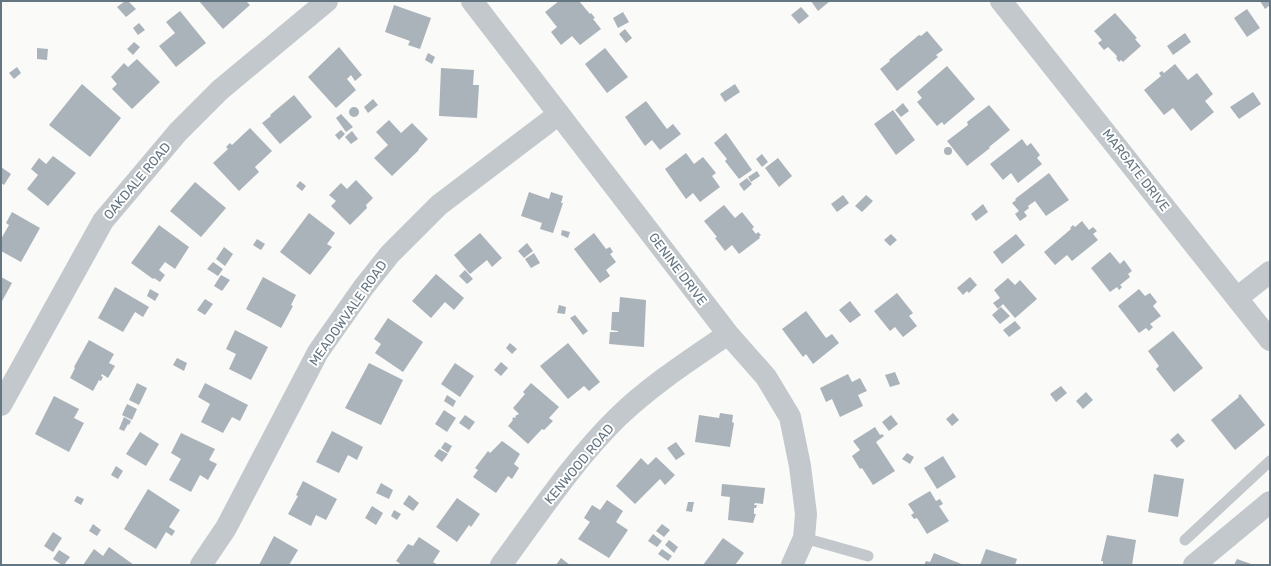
<svg xmlns="http://www.w3.org/2000/svg" width="1271" height="566" font-family="Rubik,sans-serif">
  <rect width="100%" height="100%" fill="#fafaf8"/>
  <path fill="#aab3b9" d="M125 1H128L136 9 126 17 117 7Z
    M199 1H246L250 5 223 29Z
    M559 1H579L590 14 591 13 595 18 593 19 601 29 580 45 572 36 561 45 551 32 557 27 545 12Z
    M811 1H830L818 11Z
    M1260 1H1270V5L1265 9Z
    M394 5 431 18 420 49 408 45 410 41 385 32Z
    M801 7 809 16 799 24 791 15Z
    M1247 9 1260 28 1247 37 1234 18Z
    M180 11 206 43 176 67 159 46 175 33 166 22Z
    M623 12 629 22 618 28 613 18Z
    M1115 13 1137 38 1135 39 1141 46 1123 62 1121 60 1119 62 1116 58 1117 57 1116 55 1108 47 1104 50 1098 43 1102 40 1094 31Z
    M139 23 145 30 138 35 133 28Z
    M625 29 632 38 626 43 619 34Z
    M927 31 943 50 936 55 938 57 897 91 880 69 890 61 889 60 919 35 921 36Z
    M1185 33 1191 42 1173 55 1167 46Z
    M134 42 140 47 133 55 127 49Z
    M339 47 362 75 355 81 351 75 347 79 356 90 336 108 308 77Z
    M37 48 48 49 47 60 37 59Z
    M605 48 628 77 607 93 585 64Z
    M428 53 435 57 432 64 425 60Z
    M137 59 160 82 132 109 112 89 117 84 111 77 124 63 128 67Z
    M1175 64 1188 80 1197 73 1213 94 1205 101 1214 112 1191 131 1173 108 1164 115 1144 90 1161 76 1159 73 1162 71 1164 73Z
    M947 66 975 99 944 125 942 122 937 126 917 102 922 98 917 92Z
    M17 67 21 73 14 79 9 73Z
    M441 68 474 70 473 85H479L477 118 439 116Z
    M82 84 121 118 90 157 49 125Z
    M735 84 740 92 725 102 720 94Z
    M1253 92 1261 104 1239 119 1230 107Z
    M294 95 312 117 280 144 262 123 271 116 270 115Z
    M373 99 378 105 368 113 364 107Z
    M646 101 667 129 673 124 681 134 660 150 652 140 645 146 625 117Z
    M903 103 909 111 901 117 895 110Z
    M989 105 1010 130 989 147 990 148 967 166 947 141 968 125 967 122Z
    M349 112a5 5 0 1 1 10 0a5 5 0 1 1-10 0Z
    M893 110 915 140 896 155 874 124Z
    M341 114 353 127 346 132 336 118Z
    M389 120 401 133 412 123 428 139 418 150H419L392 176 374 158 388 145 376 132Z
    M250 128 272 151 255 167 259 172 239 191 213 163 228 149 226 147 230 143 232 145Z
    M341 130 345 134 339 140 335 135Z
    M352 131 358 139 351 144 345 137Z
    M726 133 752 170 739 179 725 161 727 159 714 143Z
    M1022 139 1027 146 1031 143 1040 155 1037 158 1042 164 1018 183 1011 173 1003 180 990 164Z
    M944 151a4 4 0 1 1 8 0a4 4 0 1 1-8 0Z
    M686 153 694 164 703 157 716 173 712 176 720 187 700 202 693 193 686 199 665 169Z
    M762 154 768 162 762 167 756 159Z
    M53 156 76 173 48 206 27 189 38 175 31 169 39 158 46 164Z
    M778 158 792 176 779 187 765 168Z
    M1 167 11 174 4 185 1 183Z
    M757 171 760 176 751 182 748 177Z
    M1049 173 1069 200 1046 216 1035 201 1028 206 1029 208 1024 212 1027 216 1020 221 1015 214 1019 211 1012 203 1016 200 1015 199Z
    M747 178 752 184 744 191 739 184Z
    M356 180 373 198 366 205 367 208 350 225 331 206 336 201 329 195 341 183 347 189Z
    M300 181 306 186 302 191 296 186Z
    M195 182 226 208 201 237 170 211Z
    M529 192 549 199 551 192 563 196 561 203H563L553 233 540 229 542 223 521 216Z
    M843 195 849 203 837 212 831 204Z
    M866 195 873 201 862 212 855 206Z
    M983 204 988 212 976 221 971 214Z
    M724 205 735 218 742 212 754 227 752 229 756 234 758 232 761 235 759 237 760 238 739 254 732 245 725 251 715 238 717 237 704 221Z
    M12 212 40 228 21 262 1 251V239L9 225 6 223Z
    M309 213 335 233 327 244 332 247 310 275 280 252Z
    M1082 221 1089 230 1093 227 1097 231 1093 234 1098 240 1072 261 1067 255 1055 265 1044 252 1071 229 1070 228 1073 225 1075 227Z
    M159 225 189 247 175 269 165 262 159 270 165 275 160 282 154 278 153 279 131 263Z
    M562 230 570 232 568 238 561 235Z
    M480 233 502 258 492 267 487 260 470 274 454 255Z
    M594 233 606 249 610 247 613 252 610 254 616 262 606 270 610 276 600 283 574 249Z
    M891 234 897 240 890 246 884 240Z
    M1016 234 1025 245 1002 264 993 252Z
    M257 239 265 244 261 250 253 245Z
    M527 243 533 251 524 258 518 251Z
    M224 247 233 254 225 266 216 259Z
    M1110 252 1120 264 1124 260 1132 271 1128 274 1130 277 1120 285 1122 287 1119 290 1117 287 1110 292 1091 268Z
    M534 253 540 263 531 268 525 259Z
    M213 262 223 269 218 276 207 269Z
    M465 270 473 279 467 284 459 276Z
    M436 274 464 298 454 310 445 302 431 318 412 301Z
    M221 275 230 280 222 291 214 286Z
    M1 277 12 283 1 303Z
    M263 277 296 295 291 305 293 306 281 328 246 309Z
    M970 277 977 285 969 293 967 291 963 295 957 288Z
    M1008 278 1015 285 1020 280 1037 299 1015 318 1003 304 998 309 993 303 1000 298 994 290Z
    M115 287 149 307 143 317 135 312 123 332 98 318Z
    M150 289 159 294 155 301 147 296Z
    M1139 289 1145 296 1150 293 1157 302 1153 306 1161 316 1150 324 1153 327 1149 331 1146 328 1139 333 1118 306Z
    M897 293 913 313 909 316 917 326 903 337 895 327 890 331 874 311Z
    M620 297 646 300 644 347 609 344 610 332H618V331L611 330 612 312H619Z
    M205 299 213 304 205 315 197 310Z
    M850 301 861 315 850 323 839 310Z
    M559 305 566 307 565 314 557 313Z
    M1001 307 1010 316 1000 324 992 315Z
    M806 311 826 338 832 334 839 343 813 364 806 354 803 357 782 329Z
    M575 315 588 331 583 335 570 318Z
    M388 318 423 342 403 372 375 353 381 344 374 339Z
    M1015 321 1021 328 1009 337 1003 330Z
    M235 330 268 347 251 380 229 369 236 354 226 349Z
    M1173 331 1203 368 1174 392 1156 369 1159 366 1148 351Z
    M89 340 114 354 109 363 115 366 108 378 102 374 101 376 103 377 101 381 99 380 93 391 70 378 75 368 74 367Z
    M510 343 517 349 512 354 506 348Z
    M568 343 600 382 589 391 584 386 568 399 540 366Z
    M177 358 187 363 184 371 173 365Z
    M501 362 508 368 501 376 494 370Z
    M369 363 403 380 381 425 345 408Z
    M455 363 474 376 460 397 441 384Z
    M895 372 900 384 890 387 885 375Z
    M848 374 852 382 860 378 867 391 858 395 863 406 840 417 832 399 826 402 820 388Z
    M137 383 147 388 139 405 129 400Z
    M205 383 248 405 240 421 232 417 223 433 201 422 210 404 198 397Z
    M531 383 559 407 549 418 553 421 544 430 542 429 528 444 508 426 513 420 512 419 514 417 515 418 516 417 515 416 519 414 513 408 525 394 523 392Z
    M1061 386 1067 393 1056 402 1050 394Z
    M1086 392 1093 400 1083 409 1076 401Z
    M1240 394 1265 425 1235 450 1211 420 1239 397 1238 396Z
    M447 395 456 401 453 407 444 401Z
    M54 396 79 409 74 418 84 423 69 452 35 434Z
    M127 404 137 409 132 420 122 415Z
    M444 410 456 418 447 432 435 424Z
    M720 413 733 415 732 422 734 423 730 447 695 442 699 415 719 418Z
    M953 413 959 420 952 426 946 419Z
    M465 415 475 422 469 430 459 423Z
    M891 415 898 424 889 431 882 422Z
    M124 417 131 421 129 425 128 424 124 431 119 429Z
    M875 427 880 435 882 434 884 436 876 442 895 471 873 485 862 468 860 469 852 456 860 450 853 441Z
    M332 431 363 447 357 460 348 455 339 473 316 462Z
    M140 432 159 444 146 466 126 454Z
    M181 433 215 449 209 460 217 464 208 480 200 475 191 492 169 480 181 459 171 453Z
    M1178 433 1185 441 1177 448 1170 440Z
    M502 441 520 454 514 464 519 468 512 479 508 476 496 493 473 477 478 470 475 468 488 451 490 453Z
    M445 442 452 446 448 453 441 448Z
    M676 442 685 454 676 460 667 448Z
    M439 449 448 454 442 462 434 456Z
    M907 453 914 457 910 464 902 459Z
    M943 456 956 477 937 489 924 468Z
    M656 457 675 475 665 485 660 479 635 504 616 486 641 458 648 465Z
    M116 466 123 471 118 479 111 475Z
    M1154 474 1184 479 1178 517 1148 512Z
    M303 481 337 499 326 520 316 515 311 526 288 514 298 496 296 495Z
    M381 483 393 490 389 499 376 493Z
    M722 484 765 488 763 504 755 503 754 505H757L756 508H754V514H756L753 523 728 520 730 497 721 496Z
    M148 489 180 510 169 527 175 531 172 536 166 532 156 549 124 529Z
    M930 491 936 501 940 499 943 504 939 506 949 521 927 534 917 518 914 519 911 515 914 513 908 504Z
    M409 495 419 503 413 511 403 504Z
    M77 496 84 499 81 505 74 501Z
    M457 498 480 514 471 527 469 525 457 542 436 527Z
    M607 500 623 511 616 522 628 530 609 558 578 539 590 522 584 518 592 505 600 510Z
    M688 502H694L692 512 686 511Z
    M372 506 383 513 376 525 365 518Z
    M394 510 401 514 397 520 391 516Z
    M93 524 101 530 97 536 89 531Z
    M662 524 670 530 664 537 656 531Z
    M53 532 62 538 53 552 44 546Z
    M653 534 662 541 657 547 648 541Z
    M1107 535 1136 540 1132 565H1103V561H1101Z
    M274 536 298 550 289 565H259Z
    M419 537 440 551 433 562 438 565H402L396 561 408 544 413 546Z
    M723 538 744 553 735 565H703Z
    M669 540 678 547 674 553 665 545Z
    M109 547 134 565H83L94 549 103 556Z
    M662 549 672 556 668 561 658 554Z
    M986 549 1017 559 1015 565H980Z
    M59 550 70 557 64 565H62L53 559Z
    M934 553 959 563 963 565H924L926 561 930 562Z
    M561 558 566 562 570 565H556Z
    M1237 559 1254 565H1234Z"/>
  <g fill="none" stroke-linecap="round" stroke-linejoin="round">
    <path stroke="#c3c8cc" stroke-width="11" d="M804 538 868 556
      M1185 540 1270 461"/>
    <path stroke="#c3c8cc" stroke-width="22" d="M472 1 728 334 766 377 790 417 800 466 806 514 804 538 792 565
      M1001 1 1270 340
      M1237 298 1270 272
      M1 405 103 221 178 132 220 90 327 1
      M201 565 226 528 318 352 363 288 390 254 439 205 559 114
      M501 565C538 515 573 461 618 417 651 385 690 360 728 334
      M1194 565 1270 502"/>
  </g>
  <g text-anchor="middle" dominant-baseline="central" stroke-width="4" stroke-linejoin="round" paint-order="stroke">
    <g font-size="13" fill="#657683" stroke="#fff">
      <text transform="translate(1136 170) rotate(52)">MARGATE DRIVE</text>
      <text transform="translate(137 181) rotate(-50)">OAKDALE ROAD</text>
      <text transform="translate(678 269) rotate(53)">GENINE DRIVE</text>
      <text transform="translate(348 313) rotate(-55)">MEADOWVALE ROAD</text>
      <text transform="translate(579 464) rotate(-50)">KENWOOD ROAD</text>
    </g>
  </g>
  <rect width="1271" height="566" fill="none" stroke="#657683" stroke-width="4"/>
</svg>
